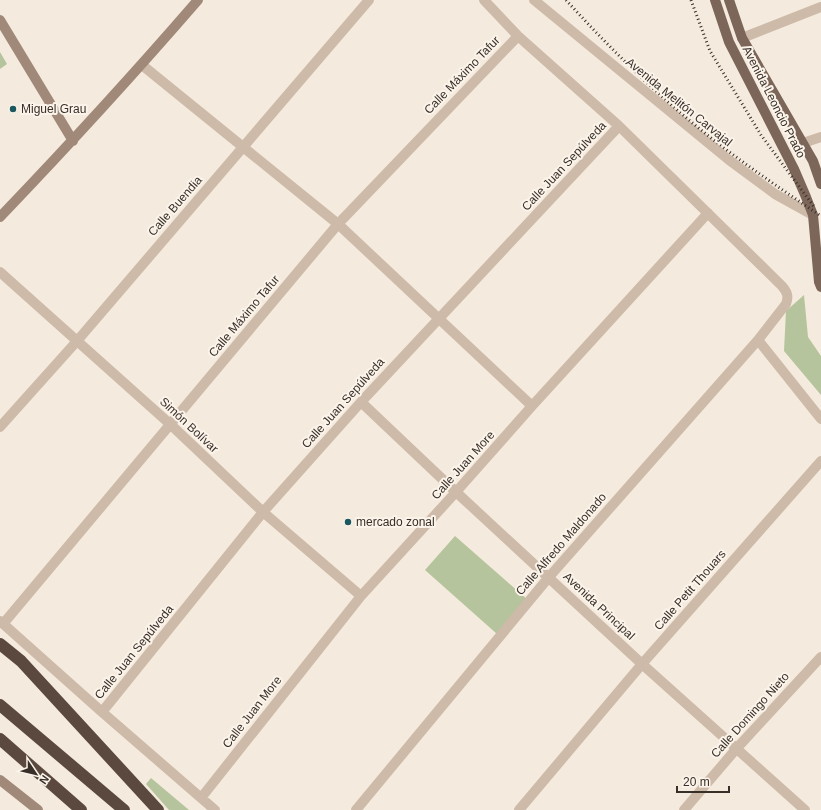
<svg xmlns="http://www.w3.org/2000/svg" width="821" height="810" font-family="Helvetica,sans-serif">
  <rect width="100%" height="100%" fill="#f4eadd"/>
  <path fill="#b5c49c" d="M0 52 7 64 0 69Z
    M804 295 808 337 821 356V395L784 351 786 311Z
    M455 536 528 600 497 634 425 570Z
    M151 778 189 810H169L146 784Z"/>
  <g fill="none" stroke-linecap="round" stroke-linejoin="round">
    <path stroke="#cdbaa8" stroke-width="10" d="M534 0 729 160 775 194 813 215
      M742 38 821 7
      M142 65 338 224 532 406
      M803 143 821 137
      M0 272 170 424 263 512 361 596
      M758 340 821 419
      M361 402 456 492 642 664 805 810
      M0 427 77 341 369 0
      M0 621 102 712 215 810
      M3 624 338 224 518 36
      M102 712 263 512 361 402 619 126
      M201 798 361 596 456 492 532 406 708 213
      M356 810 549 577 758 340 786 304C789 296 787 292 782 286L619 126 518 36 484 0
      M519 810 642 664 821 461
      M684 810 737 748 821 657"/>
    <path stroke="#a18979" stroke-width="10" d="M0 20 73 141
      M0 217C68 146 134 74 198 0
      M0 780 38 810"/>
    <path stroke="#7c6659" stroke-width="10" d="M715 0 729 42 794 169 806 197 813 215 819 282 821 287
      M729 0 742 38 813 161 821 184"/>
    <path stroke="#5b493f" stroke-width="12" d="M0 644 21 661 158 810
      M0 705 124 810
      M0 739 81 810"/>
    <path stroke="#392f29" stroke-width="3" stroke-dasharray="1 3" stroke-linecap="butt" d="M566 0C606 44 649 87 695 125 735 158 778 187 821 216
      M691 0 710 51 761 135 815 208"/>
  </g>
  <g fill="#1b575e" stroke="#fbf4ea" stroke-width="1.5">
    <circle cx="13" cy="109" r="4"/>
    <circle cx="348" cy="522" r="4"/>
  </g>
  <g text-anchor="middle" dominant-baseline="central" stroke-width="4" stroke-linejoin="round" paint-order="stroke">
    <g font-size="12" fill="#392f29" stroke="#fbf4ea">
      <text transform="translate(462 75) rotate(-46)">Calle Máximo Tafur</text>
      <text transform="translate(679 102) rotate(39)">Avenida Melitón Carvajal</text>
      <text transform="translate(774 102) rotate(63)">Avenida Leoncio Prado</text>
      <text transform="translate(564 166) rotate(-47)">Calle Juan Sepúlveda</text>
      <text transform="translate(175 206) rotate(-49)">Calle Buendia</text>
      <text transform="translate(244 316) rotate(-50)">Calle Máximo Tafur</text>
      <text transform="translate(343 403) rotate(-48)">Calle Juan Sepúlveda</text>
      <text transform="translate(189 425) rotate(43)">Simón Bolívar</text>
      <text transform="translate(463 465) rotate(-48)">Calle Juan More</text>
      <text transform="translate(561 544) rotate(-49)">Calle Alfredo Maldonado</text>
      <text transform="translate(690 590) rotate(-49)">Calle Petit Thouars</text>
      <text transform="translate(599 606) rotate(43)">Avenida Principal</text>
      <text transform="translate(134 652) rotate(-51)">Calle Juan Sepúlveda</text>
      <text transform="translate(252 712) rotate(-52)">Calle Juan More</text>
      <text transform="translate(750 715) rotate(-48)">Calle Domingo Nieto</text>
    </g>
    <g font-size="12" fill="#392f29" stroke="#fbf4ea" text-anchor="start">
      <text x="21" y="109">Miguel Grau</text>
      <text x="356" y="522">mercado zonal</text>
    </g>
  </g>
  <g transform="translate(36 774) rotate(125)" stroke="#fbf4ea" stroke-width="3" paint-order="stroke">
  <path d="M0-3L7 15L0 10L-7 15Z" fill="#392f29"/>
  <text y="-6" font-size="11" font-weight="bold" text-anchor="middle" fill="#392f29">N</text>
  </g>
  <path d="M677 786v6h52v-6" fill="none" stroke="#392f29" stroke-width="2"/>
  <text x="683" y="786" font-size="12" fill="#392f29" stroke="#fbf4ea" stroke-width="3" paint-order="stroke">20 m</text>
</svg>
